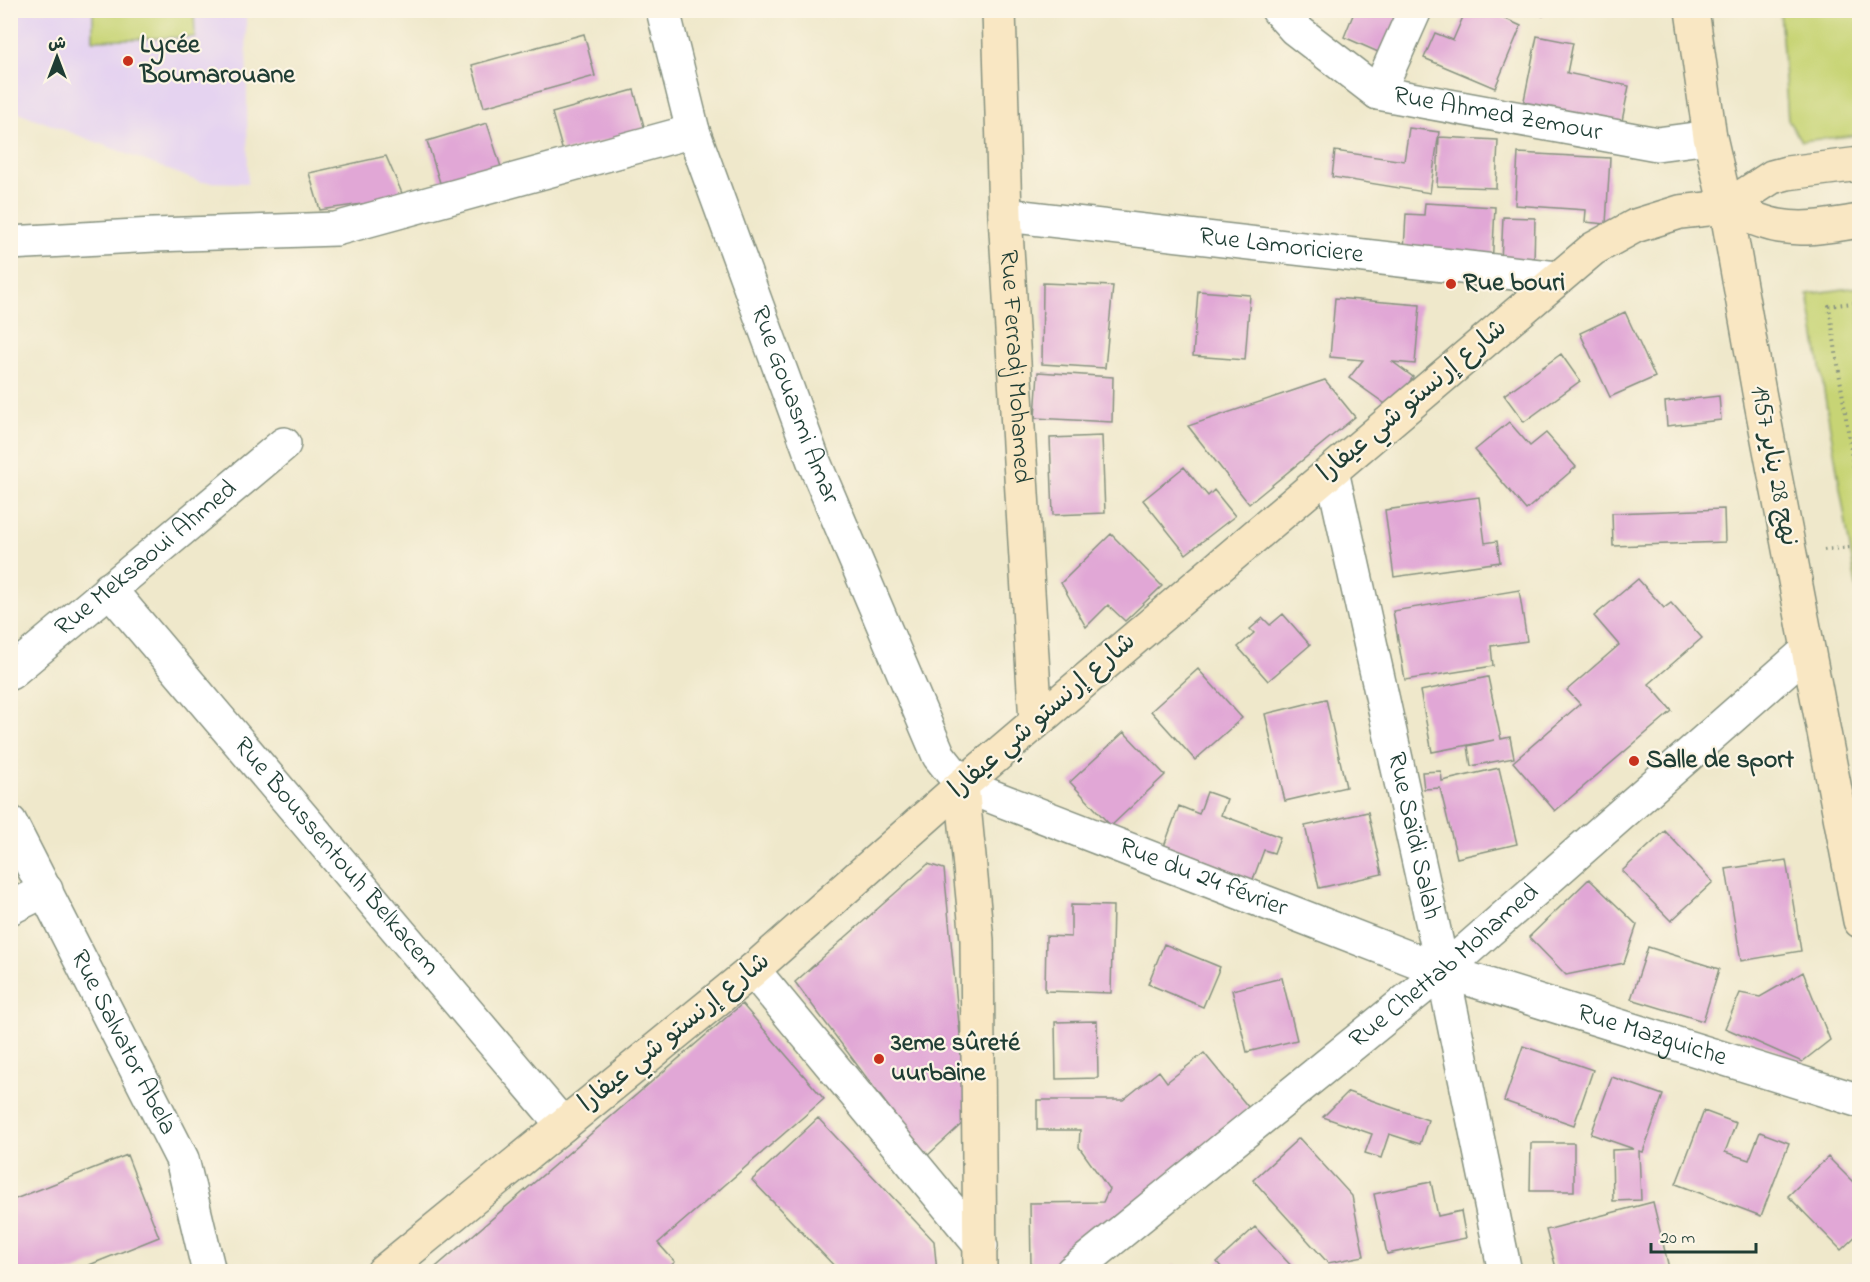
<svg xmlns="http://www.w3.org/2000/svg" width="1870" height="1282" font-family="'Indie Flower','Playpen Sans Arabic',sans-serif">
  <rect width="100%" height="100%" fill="#fcf5e5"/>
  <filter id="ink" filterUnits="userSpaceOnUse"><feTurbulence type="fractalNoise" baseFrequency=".0167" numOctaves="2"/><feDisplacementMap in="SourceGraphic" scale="12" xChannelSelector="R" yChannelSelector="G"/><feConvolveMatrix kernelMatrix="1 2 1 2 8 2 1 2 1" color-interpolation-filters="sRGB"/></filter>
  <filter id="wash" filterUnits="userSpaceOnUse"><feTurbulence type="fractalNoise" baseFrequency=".008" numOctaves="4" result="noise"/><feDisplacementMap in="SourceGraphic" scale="24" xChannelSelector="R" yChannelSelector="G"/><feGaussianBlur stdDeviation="1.35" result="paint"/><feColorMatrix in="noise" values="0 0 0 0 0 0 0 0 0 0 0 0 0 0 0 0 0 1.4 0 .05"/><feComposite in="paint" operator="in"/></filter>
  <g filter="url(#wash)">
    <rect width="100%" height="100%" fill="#efe8cb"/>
    <path fill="#e5d3f0" d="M11 11H246L248 183 200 182 15 111 11 112Z
      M1859 1261V1271H1825Z"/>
    <path fill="#c7d475" stroke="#738854" stroke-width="1.5" d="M93 11H194L195 37 93 40Z
      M1780 11H1859V135L1801 141 1788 120Z
      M1859 287H1860L1859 603 1808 294Z"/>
    <g id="blocks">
      <path fill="#e1a7d6" d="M1355 10H1423L1401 62 1344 37Z
        M1466 10H1486L1521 26 1495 88 1424 58 1435 33 1453 40Z
        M1530 10H1546L1543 16Z
        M584 34 595 76 484 107 472 65Z
        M1537 36 1573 43 1567 73 1629 86 1617 146 1520 120Z
        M634 90 645 130 563 152 552 113Z
        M487 123 501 167 441 186 427 141Z
        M1409 128 1439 132 1430 193 1332 177 1335 151 1404 161Z
        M1439 137 1498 140 1496 188 1437 186Z
        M1518 153 1610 158 1606 224 1585 222 1586 210 1515 205Z
        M386 156 404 198 320 210 309 173Z
        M1425 203 1495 207 1492 268 1404 250 1406 214 1424 215Z
        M1503 217 1535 218 1534 263 1501 262Z
        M1043 283 1113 286 1105 368 1042 364Z
        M1198 291 1250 295 1245 360 1193 356Z
        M1335 298 1420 305 1415 364 1393 362 1413 377 1391 408 1349 378 1363 360 1330 357Z
        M1625 312 1655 377 1610 397 1580 333Z
        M1561 354 1580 381 1524 422 1504 395Z
        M1038 372 1113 377 1112 422 1035 418Z
        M1325 380 1355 417 1249 504 1188 426Z
        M1719 396 1721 420 1667 426 1665 402Z
        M1509 422 1530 446 1546 433 1576 467 1526 510 1475 450Z
        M1102 436 1105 513 1053 515 1050 438Z
        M1184 467 1208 496 1214 490 1235 516 1186 554 1143 500Z
        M1479 497 1485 543 1497 541 1500 562 1394 577 1385 510Z
        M1724 509 1725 542 1613 546 1612 513Z
        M1111 534 1162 586 1125 621 1108 605 1086 627 1061 583Z
        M1638 579 1664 608 1671 603 1702 638 1649 684 1672 711 1555 811 1513 762 1580 704 1567 690 1619 645 1594 616Z
        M1519 590 1527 641 1491 646 1493 666 1405 680 1393 611Z
        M1283 614 1310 645 1268 681 1238 647 1254 633 1250 629 1263 618 1270 625Z
        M1198 669 1242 718 1195 760 1151 711Z
        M1488 677 1501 739 1510 737 1514 758 1471 766 1468 746 1494 740 1432 752 1420 691Z
        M1326 699 1346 787 1285 801 1265 714Z
        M1124 732 1165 775 1111 826 1070 782Z
        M1499 768 1517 844 1457 858 1440 788 1424 789 1422 772 1441 771 1442 781Z
        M1207 792 1227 799 1221 815 1280 837 1274 853 1264 850 1252 882 1163 849 1179 806 1199 814Z
        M1368 812 1382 874 1319 888 1305 826Z
        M1665 831 1713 882 1671 921 1622 871Z
        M1786 860 1801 951 1741 961 1726 869Z
        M928 864 944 869 968 1118 926 1157 795 982Z
        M1589 879 1637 925 1624 963 1566 975 1529 937Z
        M1071 905 1113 906 1111 993 1045 991 1046 936 1071 937Z
        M1164 944 1220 967 1203 1007 1148 984Z
        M1648 947 1719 969 1703 1021 1631 999Z
        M1803 972 1830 1040 1802 1062 1725 1028 1740 993 1760 997Z
        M1282 978 1297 1040 1247 1052 1232 990Z
        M742 1004 824 1099 658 1243 675 1262 663 1272H430Z
        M1097 1021 1098 1078 1056 1079 1055 1022Z
        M1523 1046 1593 1070 1574 1125 1504 1101Z
        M1204 1053 1249 1108 1060 1272H1035L1031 1267 1030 1203 1103 1202 1109 1189 1079 1147 1080 1130H1037V1100H1123L1159 1071 1167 1082Z
        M1612 1077 1663 1095 1643 1152 1639 1151 1641 1200 1613 1201 1612 1150 1634 1149 1591 1134Z
        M1348 1092 1428 1120 1420 1144 1389 1134 1381 1158 1365 1153 1372 1134 1323 1117Z
        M1704 1111 1736 1123 1725 1152 1749 1160 1760 1132 1789 1143 1761 1216 1676 1184Z
        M818 1118 934 1241 937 1272H840L752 1180Z
        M1299 1138 1352 1196 1364 1256 1328 1263 1253 1180Z
        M1531 1143H1574V1191H1530Z
        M127 1155 159 1237 72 1272H10V1201Z
        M1828 1157 1860 1189V1232L1841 1250 1788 1196Z
        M1431 1182 1438 1216 1461 1211 1466 1238 1387 1254 1374 1194Z
        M1653 1202 1670 1272H1557L1546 1230Z
        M1255 1227 1297 1272H1225L1217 1262Z
        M1174 1265 1180 1272H1168Z"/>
    </g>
  </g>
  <g filter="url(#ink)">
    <use href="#blocks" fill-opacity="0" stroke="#879280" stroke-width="1.5"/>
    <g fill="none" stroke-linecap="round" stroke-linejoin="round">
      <defs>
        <g id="street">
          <path id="s1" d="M663 10 693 131 814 462 939 756 962 785 1443 971 1860 1101"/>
          <path id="s2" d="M1278 10 1295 29 1378 93 1657 144 1710 137"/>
          <path d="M1378 93 1415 10"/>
          <path id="s3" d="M1005 215 1557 278"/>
          <path d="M10 243 154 235 336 229 693 131"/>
          <path id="s4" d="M1332 471 1443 971 1505 1272"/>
          <path id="s5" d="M109 589 563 1125"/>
          <path id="s6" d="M10 673 284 444"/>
          <path id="s7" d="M10 822 182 1159 209 1272"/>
          <path d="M10 908 46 890"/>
          <path d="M753 970 981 1246"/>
          <path id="s8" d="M1072 1272 1443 971 1808 650"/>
        </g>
        <g id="secondary">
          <path id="s9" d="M999 10 1005 215 1036 722"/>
          <path d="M1692 10 1710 137 1726 207 1759 392 1860 921"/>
          <path d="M1726 207C1743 214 1761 223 1779 226 1806 231 1833 225 1860 221"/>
          <path d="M962 785 977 940 980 1272"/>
          <path d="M383 1272 753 970 962 785 1593 249 1635 226 1680 212 1726 207 1772 177 1787 173 1860 164"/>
        </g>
      </defs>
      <use href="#street" stroke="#879280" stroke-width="36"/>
      <use href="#secondary" stroke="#879280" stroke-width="36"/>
      <path stroke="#879280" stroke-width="4" stroke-dasharray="1.5 4.5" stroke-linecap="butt" d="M1860 302 1829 306 1860 510
        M1824 550 1860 546"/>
      <use href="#street" stroke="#fff" stroke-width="33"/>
      <use href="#secondary" stroke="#f9e7c3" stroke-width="33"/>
    </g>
  </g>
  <g fill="#c8321e" stroke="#fcf5e5" stroke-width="2">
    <circle cx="128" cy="61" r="6"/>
    <circle cx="1451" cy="284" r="6"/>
    <circle cx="1634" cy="761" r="6"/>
    <circle cx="879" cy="1059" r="6"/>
  </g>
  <g text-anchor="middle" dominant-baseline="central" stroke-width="4.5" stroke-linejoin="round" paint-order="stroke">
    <g font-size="26" font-weight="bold" fill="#1f3d34" stroke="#fcf5e5" text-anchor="start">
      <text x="140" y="46">Lycée<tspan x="140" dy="30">Boumarouane</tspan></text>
      <text x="1463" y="284">Rue bouri</text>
      <text x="1646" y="761">Salle de sport</text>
      <text x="891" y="1044">3eme sûreté<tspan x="891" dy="30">uurbaine</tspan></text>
    </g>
    <g font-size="26" fill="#1f3d34" stroke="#fcf5e5">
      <text stroke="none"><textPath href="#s2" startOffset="252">Rue Ahmed Zemour</textPath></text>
      <text stroke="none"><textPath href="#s3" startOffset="278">Rue Lamoriciere</textPath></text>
      <text stroke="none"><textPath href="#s9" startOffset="357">Rue Ferradj Mohamed</textPath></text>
      <text transform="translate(1413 401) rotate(-40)">شارع إرنستو شي عيفارا</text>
      <text stroke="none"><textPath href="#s1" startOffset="417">Rue Gouasmi Amar</textPath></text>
      <text transform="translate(1773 466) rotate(79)">نهج 28 يناير 1957</text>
      <text stroke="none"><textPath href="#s6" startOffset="178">Rue Meksaoui Ahmed</textPath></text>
      <text transform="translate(1043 716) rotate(-41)">شارع إرنستو شي عيفارا</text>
      <text stroke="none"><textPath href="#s4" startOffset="374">Rue Saïdi Salah</textPath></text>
      <text stroke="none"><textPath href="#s5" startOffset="351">Rue Boussentouh Belkacem</textPath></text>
      <text stroke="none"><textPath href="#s1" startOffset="1092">Rue du 24 février</textPath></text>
      <text stroke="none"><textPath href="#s8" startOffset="482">Rue Chettab Mohamed</textPath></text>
      <text transform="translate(675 1033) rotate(-39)">شارع إرنستو شي عيفارا</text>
      <text stroke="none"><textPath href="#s1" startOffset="1568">Rue Mazguiche</textPath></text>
      <text stroke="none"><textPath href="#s7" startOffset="248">Rue Salvator Abela</textPath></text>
    </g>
  </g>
  <rect width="1870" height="1282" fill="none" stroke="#fcf5e5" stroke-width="36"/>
  <g transform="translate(57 57)" stroke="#fcf5e5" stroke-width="4.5" paint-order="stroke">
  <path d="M0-4.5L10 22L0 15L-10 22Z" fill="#1f3d34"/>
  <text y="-9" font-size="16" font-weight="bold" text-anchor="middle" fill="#1f3d34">ش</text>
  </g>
  <path d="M1651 1243v9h105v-9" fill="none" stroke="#1f3d34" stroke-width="3"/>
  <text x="1660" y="1243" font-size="18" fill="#1f3d34" stroke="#fcf5e5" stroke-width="4.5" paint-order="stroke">20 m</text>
</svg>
